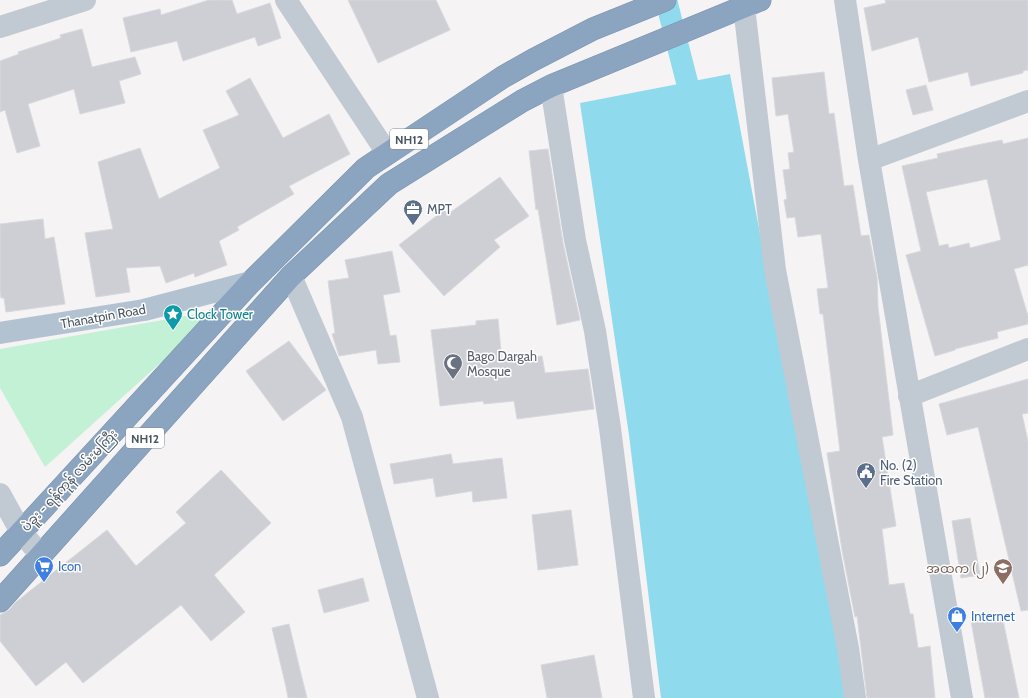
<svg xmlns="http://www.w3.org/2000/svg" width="1028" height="698" font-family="Cabin,'Noto Sans Myanmar',sans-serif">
  <rect width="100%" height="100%" fill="#f5f3f3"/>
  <path fill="#c3f1d5" d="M219 310 45 467 0 388V349Z"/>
  <path fill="#90daee" d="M730 74 847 698H661L629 435 580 103Z"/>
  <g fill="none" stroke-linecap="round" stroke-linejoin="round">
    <path stroke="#90daee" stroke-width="22" d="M666 0 687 82"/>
  </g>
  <path fill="#cdcfd5" stroke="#d7d9de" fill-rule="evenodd" d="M209 0H232L237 14 270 3 281 38 258 46 255 37 183 61 177 41 131 52 123 18 160 9 161 15Z
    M348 0H436L450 30 378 63Z
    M885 0H1028V70L1023 71V73L971 86 968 72 929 82 918 37 872 51 864 8 886 3Z
    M82 29 92 67 135 57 141 74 119 81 125 103 80 114 74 89 28 104 40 146 17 153 5 110 0 112V61L19 54 18 52 61 38 60 35Z
    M824 72 829 114 834 113 844 186 853 185 861 236 869 235 877 277 878 307 893 435 882 437 896 526 882 529 889 585 904 583 910 614H913L918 648 930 646 935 698H867L857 616 855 617 842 550 827 453 840 451 823 314H820L817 289 828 288 821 234 798 237 795 217 787 218 784 200 787 199 783 170 790 169 788 153 794 152 788 114 776 116 772 78Z
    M250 78 283 138 329 114 350 154 289 186 294 194 237 227 239 230 219 241 227 265 195 277 194 273 166 283 160 266 126 268 130 292 96 297 85 233 113 229 98 162 140 148 159 199 220 168 203 130 239 115 226 91Z
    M926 85 933 110 913 115 906 90Z
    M1028 138V265L1014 269 1028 316V324L997 332 998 338 955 349V350L935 356 906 255 921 251 902 166 938 158 937 154 977 145 1002 140 1003 144ZM987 179 1001 240 970 248 969 243 949 248 948 244 939 246 926 192Z
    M548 149 563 243 580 320 557 325 538 209 536 210 529 151Z
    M500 177 529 216 494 240 500 247 444 296 399 245 444 210 448 214Z
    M43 219 45 239 54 237 65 304 6 312 4 298H1L0 290V224Z
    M392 251 400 292 383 295 390 336 396 335 400 362 378 364 376 350 339 356 332 334 335 333 328 281 349 278 345 260Z
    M498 319 502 362 542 356 545 373 588 369 594 409 517 419 514 401 484 404 483 401 440 406 431 330 476 325V321Z
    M289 341 326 390 283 421 246 371Z
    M1028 379V413L1022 414 1028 441V610L1021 611 978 427 947 435 939 404Z
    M451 454 453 464 502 458 507 498 473 502 472 491 436 497 433 478 394 484 390 464Z
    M221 470 271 523 214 575 245 612 211 641 181 605 83 683 66 662 36 686 0 641V615L9 610 16 602 107 530 136 566 186 523 176 512Z
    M571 510 578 565 538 570 532 515Z
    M970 518 980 575 961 578 952 521Z
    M363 578 369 601 324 613 318 590Z
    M1002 615 1019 698H985L971 621Z
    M289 624 300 670 307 698H288L286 687 272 628Z
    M594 655 602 698H547L541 665Z"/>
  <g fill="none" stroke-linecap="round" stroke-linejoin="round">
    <defs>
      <path id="highway" d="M0 555 251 282 366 168 503 77 533 60 593 29 665 0
        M0 601 291 276 389 184 522 101 551 86 760 0"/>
    </defs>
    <use href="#highway" stroke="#7690ad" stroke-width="23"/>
    <path stroke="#c1cad2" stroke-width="22" d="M286 0 387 153
      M845 0 869 160 962 698
      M744 7 775 270 848 648 855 698
      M0 27 85 0
      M551 86 575 240 595 331 610 428 644 698
      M869 160 1028 101
      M291 276 352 417 428 698
      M909 396 1028 349
      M0 494 21 532 40 554"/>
    <path stroke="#b3c2d1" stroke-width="22" d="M0 333 144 310 251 282"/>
    <use href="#highway" stroke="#8ba5c1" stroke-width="22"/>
  </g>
  <defs>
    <symbol id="office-pin" viewBox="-11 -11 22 30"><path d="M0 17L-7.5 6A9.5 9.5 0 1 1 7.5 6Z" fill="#5c6f8a" stroke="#fff"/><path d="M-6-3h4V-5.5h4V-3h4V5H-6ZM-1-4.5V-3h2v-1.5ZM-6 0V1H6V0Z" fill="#fff"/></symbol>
    <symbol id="sight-pin" viewBox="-11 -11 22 30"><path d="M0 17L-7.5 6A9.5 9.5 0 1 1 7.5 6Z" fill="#0f9aa8" stroke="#fff"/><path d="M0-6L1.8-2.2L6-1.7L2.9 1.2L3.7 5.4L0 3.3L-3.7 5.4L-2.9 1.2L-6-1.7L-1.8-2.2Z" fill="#fff"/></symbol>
    <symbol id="mosque-pin" viewBox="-11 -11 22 30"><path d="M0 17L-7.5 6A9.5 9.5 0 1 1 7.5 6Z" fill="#6b7280" stroke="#fff"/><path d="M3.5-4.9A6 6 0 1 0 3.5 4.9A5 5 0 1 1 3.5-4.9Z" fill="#fff"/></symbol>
    <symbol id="civic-pin" viewBox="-11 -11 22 30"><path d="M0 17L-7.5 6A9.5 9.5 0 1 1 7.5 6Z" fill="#5c6f8a" stroke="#fff"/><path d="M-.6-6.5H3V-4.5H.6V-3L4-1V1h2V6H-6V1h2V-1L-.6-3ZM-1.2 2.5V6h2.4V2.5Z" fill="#fff"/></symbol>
    <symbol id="supermarket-pin" viewBox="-11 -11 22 30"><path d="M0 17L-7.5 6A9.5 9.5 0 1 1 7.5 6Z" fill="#3f7fe0" stroke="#fff"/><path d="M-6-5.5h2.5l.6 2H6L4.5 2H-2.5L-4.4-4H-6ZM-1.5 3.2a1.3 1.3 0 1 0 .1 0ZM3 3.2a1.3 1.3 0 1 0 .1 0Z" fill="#fff"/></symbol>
    <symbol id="school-pin" viewBox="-11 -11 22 30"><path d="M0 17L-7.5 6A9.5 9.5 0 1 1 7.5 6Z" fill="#8d6e63" stroke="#fff"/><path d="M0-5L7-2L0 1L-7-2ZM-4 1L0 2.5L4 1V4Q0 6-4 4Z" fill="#fff"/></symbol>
    <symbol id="shop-pin" viewBox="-11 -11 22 30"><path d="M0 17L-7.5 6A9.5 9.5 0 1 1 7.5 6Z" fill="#3f7fe0" stroke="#fff"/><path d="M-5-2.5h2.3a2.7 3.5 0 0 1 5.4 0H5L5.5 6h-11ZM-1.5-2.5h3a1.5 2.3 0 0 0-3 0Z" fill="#fff"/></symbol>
  </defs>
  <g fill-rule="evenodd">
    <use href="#office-pin" x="402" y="198" width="22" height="30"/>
    <use href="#sight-pin" x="162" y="303" width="22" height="30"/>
    <use href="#mosque-pin" x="442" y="352" width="22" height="30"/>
    <use href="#civic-pin" x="855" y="461" width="22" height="30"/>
    <use href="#supermarket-pin" x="33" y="555" width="22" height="30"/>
    <use href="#school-pin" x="992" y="557" width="22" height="30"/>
    <use href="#shop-pin" x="946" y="605" width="22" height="30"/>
  </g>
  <g text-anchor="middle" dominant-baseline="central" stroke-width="3" stroke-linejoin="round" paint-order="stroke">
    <g fill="#fff" stroke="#808990" stroke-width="1">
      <rect x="390" y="129" width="38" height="20" rx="3"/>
      <rect x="126" y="428" width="38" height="20" rx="3"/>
    </g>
    <g font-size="12" font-weight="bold" fill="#4a5661">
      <text x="409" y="139">NH12</text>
      <text x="145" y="438">NH12</text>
    </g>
    <g font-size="13" fill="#4e5e75" stroke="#fff" text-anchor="start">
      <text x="427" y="209">MPT</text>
      <text x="880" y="465">No. (2)<tspan x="880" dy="15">Fire Station</tspan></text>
    </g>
    <g font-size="13" fill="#0d838f" stroke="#fff" text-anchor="start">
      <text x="187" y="314">Clock Tower</text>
    </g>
    <g font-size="13" fill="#4a5661" stroke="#fff">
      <text transform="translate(103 316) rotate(-10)">Thanatpin Road</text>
      <text transform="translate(69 480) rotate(-47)">ပဲခူး - ရန်ကုန် လမ်းမကြီး</text>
    </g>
    <g font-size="13" fill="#5b616d" stroke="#fff" text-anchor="start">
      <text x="467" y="356">Bago Dargah<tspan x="467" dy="15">Mosque</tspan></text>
    </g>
    <g font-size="13" fill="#366cbe" stroke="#fff" text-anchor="start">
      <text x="58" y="566">Icon</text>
      <text x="971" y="616">Internet</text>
    </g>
    <g font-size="13" fill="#785e54" stroke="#fff" text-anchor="end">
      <text x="989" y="568">အထက (၂)</text>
    </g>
  </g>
</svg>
